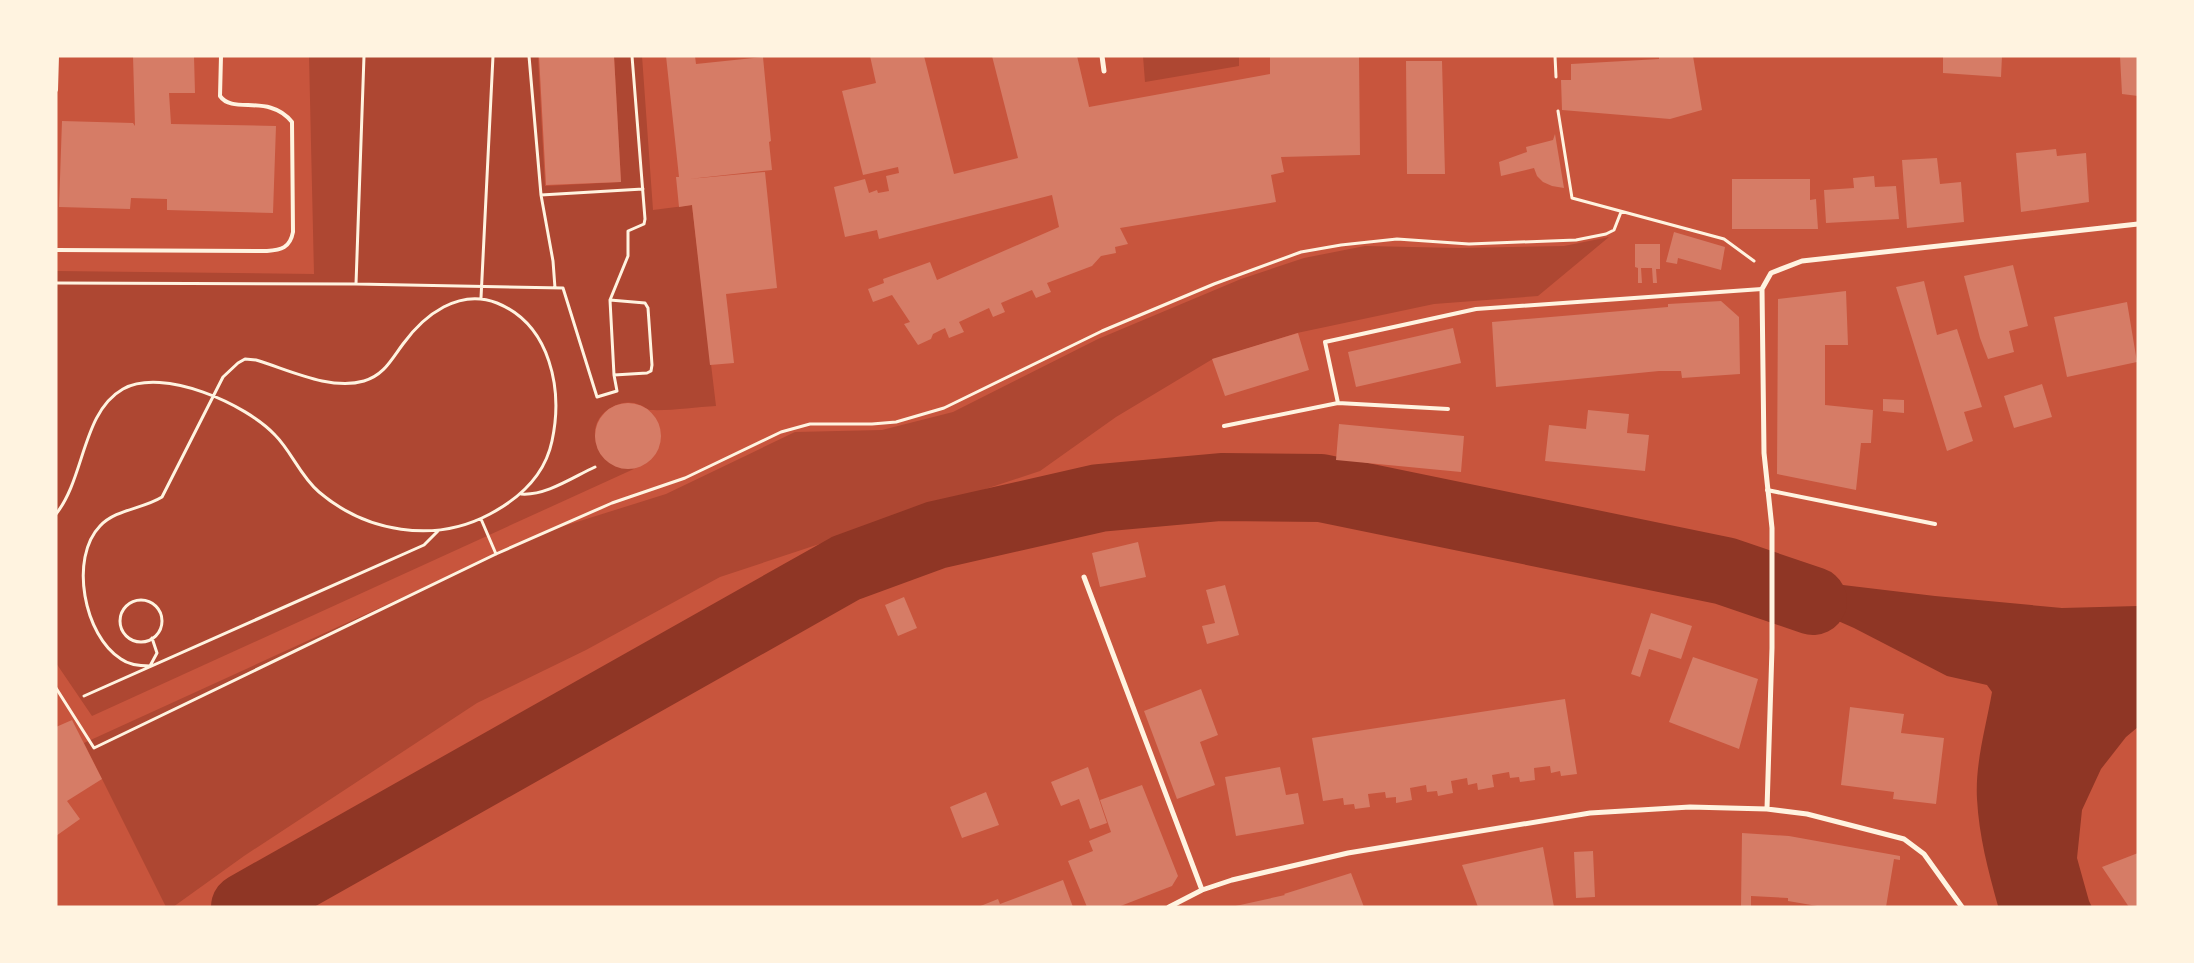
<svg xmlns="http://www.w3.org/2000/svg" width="2194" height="963" font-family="'Exo 2',sans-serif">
  <rect width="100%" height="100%" fill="#c8553d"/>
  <path fill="#ae4732" d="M309 56H538L545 186 621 182 614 56H642L653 210 692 205 716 406C695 407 671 411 650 410 646 409 644 406 640 405 632 401 622 402 614 406 578 423 597 472 636 468L92 716 56 663V271L314 274Z
    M1143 56H1239V66L1145 82Z
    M1609 237 1538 296 1434 304 1297 333 1211 360 1116 417 1040 471 720 577 586 650 477 703 244 856 173 907H166L84 743 548 531 666 494 795 432 882 430 953 412 1098 339 1241 279 1304 258 1365 246 1459 248 1564 246Z"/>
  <path fill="#8f3625" d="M1725 571 1935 596 2062 608 2138 606V727L2126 737 2101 769 2082 810 2077 858 2089 901 2092 907 1998 906C1988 870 1979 836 1977 799 1975 763 1986 727 1992 692L1987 685 1947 676 1854 628Z"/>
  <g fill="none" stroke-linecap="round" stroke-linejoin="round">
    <path stroke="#8f3625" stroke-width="68" d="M245 907 846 568 936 535 1099 498 1221 487 1321 488 1725 571 1813 601"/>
  </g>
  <path fill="#d67c66" d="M133 56H194L195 93H169L171 124 276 126 273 213 167 210V199L131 198 130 209 59 207 62 121 133 123 135 126Z
    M539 56H614L621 182 546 185Z
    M666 56H695L696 64 763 57 771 141 769 142 772 170 689 179 765 172 777 288 726 294 734 363 710 365 692 205 679 207 676 177H679Z
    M870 56H924L954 174 1018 158 992 56H1077L1089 107 1270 74V56H1359L1360 155 1281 157 1284 172 1271 175 1276 202 1120 228 1128 244 1115 247 1116 253 1101 256 1092 266 1047 283 1051 292 1036 298 1032 290 1001 303 1005 312 993 317 989 308 959 322 964 332 949 338 945 328 933 334 931 339 918 345 904 324 910 322 892 295 873 302 868 289 884 283 883 279 930 262 937 280 1059 227 1052 195 879 239 877 230 845 237 834 187 865 179 869 193 877 190 878 193 889 191 886 176 899 173 898 167 863 175 842 91 876 83Z
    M1659 56H1693L1702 110 1670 119 1562 110 1561 80H1571V64L1659 59Z
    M1943 56H2002L2001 77 1943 73Z
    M2120 56H2138V96L2122 94Z
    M1406 61H1442L1445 174H1407Z
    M1555 134 1564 188 1552 186 1543 182 1537 176 1534 168 1501 176 1499 162 1527 152 1526 147 1553 140Z
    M2056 149 2057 156 2086 153 2089 202 2021 212 2016 153Z
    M1937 158 1940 184 1961 182 1964 222 1907 228 1902 160Z
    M1874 176 1875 187 1896 186 1899 219 1826 223 1824 190 1854 188 1853 178Z
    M1732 179H1810V200L1816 199 1818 229H1732Z
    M1674 232 1725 247 1721 270 1678 258 1677 264 1666 262Z
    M1635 244H1660V269H1656L1657 283H1653L1652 268H1641L1642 283H1638V268L1635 267Z
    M2013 265 2028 326 2009 331 2014 352 1988 359 1980 338 1964 276Z
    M1924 281 1937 335 1957 329 1982 407 1964 412 1973 441 1947 451 1896 287Z
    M1846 291 1848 345H1825V405L1873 410 1871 443H1861L1856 490 1777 474 1778 299Z
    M1721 301 1739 317 1740 374 1682 378 1681 371H1659L1496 387 1492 322 1668 307V304Z
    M2127 302 2137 362 2067 377 2054 317Z
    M1453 328 1461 363 1356 387 1348 352Z
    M1298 333 1309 370 1225 396 1212 359Z
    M2042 384 2052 417 2014 428 2004 396Z
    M1883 399 1904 400V413L1883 411Z
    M595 436a33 33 0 1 1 66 0a33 33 0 1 1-66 0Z
    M1588 410 1629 414 1627 433 1649 435 1645 471 1545 461 1549 425 1586 429Z
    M1339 424 1464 436 1461 472 1336 460Z
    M1138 542 1146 577 1100 587 1092 553Z
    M1225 585 1239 635 1207 644 1202 626 1215 623 1206 590Z
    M904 597 917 628 898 636 885 605Z
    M1651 613 1692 626 1681 659 1649 649 1640 677 1631 674Z
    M1693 657 1758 679 1739 749 1669 722Z
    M1201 689 1218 735 1200 742 1215 785 1177 799 1144 711Z
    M1565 699 1577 774 1561 776 1560 771 1551 773 1550 766 1534 768 1535 780 1520 782 1519 777 1510 778 1509 772 1492 775 1494 787 1478 790 1477 783 1468 785 1467 778 1451 781 1453 793 1438 796 1437 791 1427 792 1426 785 1410 788 1412 800 1396 803V797L1386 798 1385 792 1368 794 1370 807 1355 809 1354 804 1344 805 1343 798 1323 801 1312 738Z
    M1850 707 1904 714 1901 733 1944 738 1936 804 1893 799 1894 792 1841 785Z
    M72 720 102 779 67 801 80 819 56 836V727Z
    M1088 767 1107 823 1090 829 1079 799 1061 806 1051 782Z
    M1280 767 1286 795 1298 793 1304 824 1236 836 1225 777Z
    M1142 785 1178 876 1172 886 1118 907H1087L1068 861 1093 851 1089 841 1111 832 1100 800Z
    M986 792 999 825 962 838 950 807Z
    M1742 833 1789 836 1900 856V860L1894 859 1886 907H1823L1788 901V898L1751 896V907H1741Z
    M1543 847 1554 907H1478L1462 865Z
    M1593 851 1595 897 1576 898 1574 852Z
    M2138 853V907H2129L2102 867Z
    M1351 873 1364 907H1231L1285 895 1284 894Z
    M1063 880 1073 907H978L998 899 1000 904Z"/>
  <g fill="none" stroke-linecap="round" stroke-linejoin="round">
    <path stroke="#fff3e0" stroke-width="3" d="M529 56 541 195
      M1555 56 1556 77
      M1558 111 1572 198 1724 239 1754 261
      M56 283 356 284 364 56
      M356 284 563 288 597 397 617 391 614 375 610 300 628 256V231L644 224 645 219 632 56
      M555 288 553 261 541 195 643 189
      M481 298 493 56
      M610 300 645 303 648 308 652 365 651 371 647 373 614 375
      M521 494C546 496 573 477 595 467
      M56 514C85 478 82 412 123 389 163 367 246 404 275 435 292 452 300 476 319 492 366 532 434 544 490 514 520 498 545 475 552 441 563 390 551 325 497 303 459 288 424 315 403 344 391 360 384 375 364 381 330 391 287 369 256 360L245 359 238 363 223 377 162 497C143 509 116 509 100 526 69 558 84 636 121 659 129 665 140 666 150 666L157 653 152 638
      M481 519 496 554
      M120 621a21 21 0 1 1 42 0a21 21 0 1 1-42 0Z
      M56 688 94 748 496 554 612 503 685 478 781 432 810 424H872L896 422 944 408 1102 331 1214 284 1301 252 1341 245 1397 239 1469 244 1576 240 1606 234 1614 230 1621 212
      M84 696 424 545 438 531"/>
    <path stroke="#fff3e0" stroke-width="4" d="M56 90 57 56
      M56 250 267 251C281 250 290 248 293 232L292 122C269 93 233 115 220 96L221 56
      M1448 409 1338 403 1325 342 1476 309 1762 289
      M1224 426 1338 403
      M1767 490 1935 524"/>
    <path stroke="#fff3e0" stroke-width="5" d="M1102 56 1104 71
      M1084 577 1202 890
      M1767 809 1772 648V528L1764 453 1762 289 1771 273 1802 261 2138 224
      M1169 907 1202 890 1232 880 1348 853 1590 813 1690 807 1767 809 1807 814 1904 839 1924 854 1962 907"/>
  </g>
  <rect width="2194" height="963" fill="none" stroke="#fff3e0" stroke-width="115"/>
</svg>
